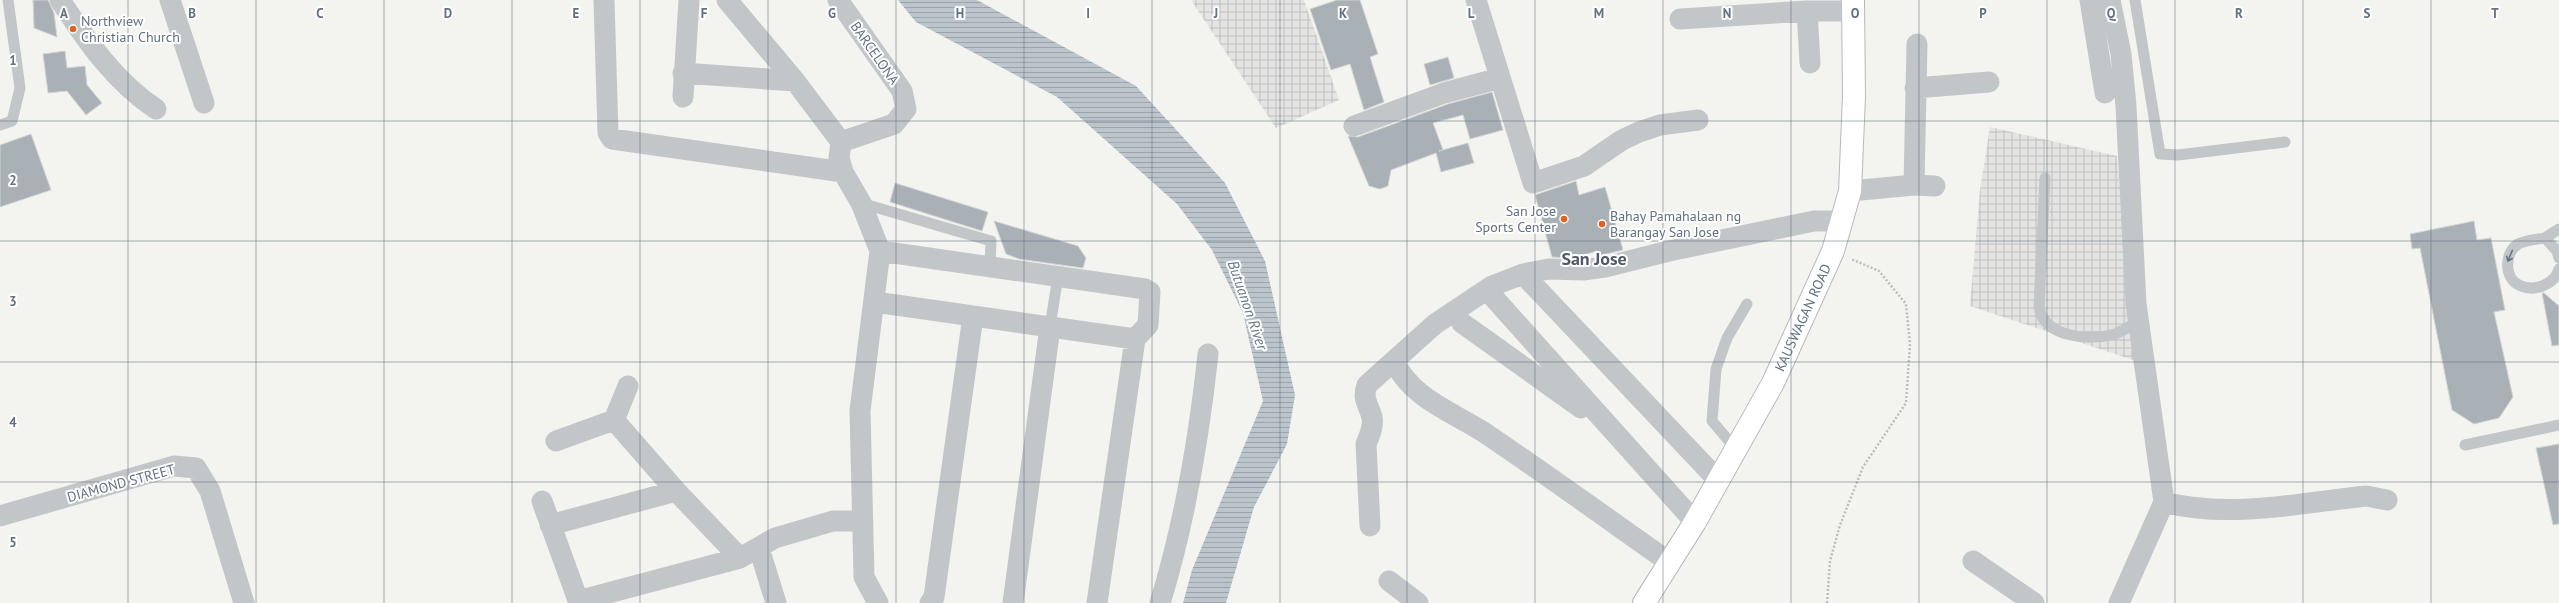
<svg xmlns="http://www.w3.org/2000/svg" width="2559" height="603" font-family="'PT Sans',sans-serif">
  <defs>
    <pattern id="industrial-grid" width="8" height="8" patternUnits="userSpaceOnUse"><rect width="8" height="8" fill="#e4e5e3"/><path d="M0 4h8M4 0v8" fill="none" stroke="#bcbebd"/></pattern>
    <pattern id="water-rules" width="6" height="5" patternUnits="userSpaceOnUse"><rect width="6" height="5" fill="#bcc5cb"/><path d="M0 2.5h6" fill="none" stroke="#9ca4aa"/></pattern>
  </defs>
  <rect width="100%" height="100%" fill="#f3f4ef"/>
  <path fill="url(#industrial-grid)" d="M1191 0H1304L1339 100 1276 128Z
    M1990 127 2117 156 2136 361 1970 306 1980 190Z"/>
  <path fill="url(#water-rules)" d="M898 0H977L1136 86 1225 183 1265 261 1295 395 1287 444 1254 507 1226 603H1183L1192 570 1263 401 1243 313 1212 250 1177 204 1057 97 916 22Z"/>
  <path fill="#a9b0b6" stroke="#d4d5d2" d="M33 0H48L54 13 57 37 34 28Z
    M1337 0H1360L1378 54 1370 57 1384 102 1364 110 1350 64 1331 70 1310 9Z
    M65 51 67 68 85 66 87 85 102 103 86 115 67 91 48 93 43 54Z
    M1448 57 1454 78 1430 85 1424 64Z
    M1492 92 1503 130 1470 139 1463 115 1433 123 1443 150 1439 151 1468 143 1474 163 1441 172 1436 153 1391 170 1388 186 1380 189 1369 186 1348 136 1358 137 1448 104Z
    M31 134 51 190 0 207V145Z
    M1576 181 1579 195 1605 187 1623 250 1598 256 1597 251 1574 258 1552 257 1535 195Z
    M895 183 988 212 982 231 890 202Z
    M994 221 1078 246 1086 258 1083 268 1019 259 1006 254Z
    M2474 221 2477 240 2491 238 2505 310 2494 312 2513 397 2499 418 2474 424 2452 410 2420 248 2412 249 2410 234Z
    M2542 293H2544L2559 306V345L2552 346Z
    M2559 444V524L2553 525 2536 448Z"/>
  <g fill="none" stroke-linecap="round" stroke-linejoin="round">
    <defs>
      <g id="secondary">
        <path id="s1" d="M1644 603 1695 522 1773 383 1833 251 1850 191 1854 96 1853 0"/>
      </g>
    </defs>
    <use href="#secondary" stroke="#b5b9bd" stroke-width="24"/>
    <path stroke="#bcbdbf" stroke-width="2.5" stroke-dasharray="2 2" stroke-linecap="butt" d="M1827 603 1830 561 1840 525 1863 467 1906 403 1910 344 1906 304 1879 271 1851 259"/>
    <path stroke="#c3c6c9" stroke-width="11" d="M2135 0 2160 154 2178 155 2285 142
      M0 125 12 121 20 88 8 0
      M2045 178 2039 307C2044 338 2090 341 2115 334 2123 331 2132 325 2139 321
      M861 203 991 241 990 266
      M2545 238 2559 229
      M2559 258 2557 251 2545 238C2537 239 2525 240 2518 244 2504 253 2504 278 2519 285 2534 293 2555 284 2559 269
      M1050 327 1058 276
      M2465 445 2559 425
      M1735 448 1712 421 1716 369 1727 338 1747 304"/>
    <path stroke="#c3c6c9" stroke-width="21" d="M60 0C86 40 115 82 156 109
      M170 0 204 103
      M604 0 608 133 612 139 843 172
      M727 0 795 81 841 142 839 158 843 172 861 203 880 251 860 411 864 577 878 603
      M838 0 902 91 906 109 894 124 841 142
      M1476 0 1533 183 1584 166 1622 140 1639 132 1660 125 1698 120
      M2090 0 2105 93
      M2110 0 2121 54 2126 106 2136 304 2164 502 2119 603
      M1807 11 1810 63
      M1680 19 1807 11H1853
      M683 73 795 81
      M1915 88 1989 82
      M683 97 689 0
      M1354 126 1444 93 1500 78
      M1914 185 1917 44
      M1850 191 1914 185 1935 186
      M880 251 1145 289 1150 292 1148 325 1135 339 1097 603
      M1523 274 1717 479
      M1494 298 1695 522
      M875 302 1135 339
      M1462 323 1581 408
      M1394 361C1412 399 1451 411 1485 433 1547 475 1608 519 1669 562
      M614 420 676 491 740 558
      M556 441 614 420 628 386
      M542 501 579 603
      M2164 502C2228 519 2301 503 2366 496L2387 500
      M0 516 174 466 196 468 210 491 244 603
      M550 525 676 491
      M1370 526 1366 444C1369 437 1374 426 1372 417 1368 403 1362 399 1367 385L1435 324 1492 286 1523 274 1549 269 1583 270 1605 267 1669 251 1814 221H1842
      M759 548 776 603
      M1973 561 2034 603
      M1389 581 1418 603
      M578 601 740 558 775 538 833 521H862
      M930 603 934 597 973 316
      M1013 603 1050 327
      M1160 603C1185 522 1199 438 1208 354"/>
    <use href="#secondary" stroke="#fff" stroke-width="22"/>
  </g>
  <defs><path id="oneway-shaft" d="M-6 0H5M1.5-3L5.5 0L1.5 3" fill="none" stroke-width="1.6" stroke-linecap="round" stroke-linejoin="round"/></defs>
  <use stroke="#677485" href="#oneway-shaft" transform="translate(2510 256) rotate(112)"/>
  <path fill="none" stroke="#627081" stroke-width="1" stroke-opacity="0.55" d="M128 0V603M256 0V603M384 0V603M512 0V603M640 0V603M768 0V603M896 0V603M1024 0V603M1152 0V603M1280 0V603M1407 0V603M1535 0V603M1663 0V603M1791 0V603M1919 0V603M2047 0V603M2175 0V603M2303 0V603M2431 0V603M0 121H2559M0 241H2559M0 362H2559M0 482H2559"/>
  <g fill="#e4611f" stroke="#fff" stroke-width="1.5">
    <circle cx="73" cy="29" r="4"/>
    <circle cx="1564" cy="219" r="4"/>
    <circle cx="1602" cy="224" r="4"/>
  </g>
  <g text-anchor="middle" dominant-baseline="central" stroke-width="4" stroke-linejoin="round" paint-order="stroke">
    <g font-size="14" fill="#627081" stroke="#fff" text-anchor="start">
      <text x="81" y="21">Northview<tspan x="81" dy="16">Christian Church</tspan></text>
      <text x="1556" y="211" text-anchor="end">San Jose<tspan x="1556" dy="16">Sports Center</tspan></text>
      <text x="1610" y="216">Bahay Pamahalaan ng<tspan x="1610" dy="16">Barangay San Jose</tspan></text>
    </g>
    <g font-size="14" fill="#627081" stroke="#fff">
      <text transform="translate(875 53) rotate(55)">BARCELONA</text>
      <text stroke="none"><textPath href="#s1" startOffset="327">KAUSWAGAN ROAD</textPath></text>
      <text transform="translate(121 483) rotate(-15)">DIAMOND STREET</text>
    </g>
    <g font-size="15" font-style="italic" fill="#637985" stroke="#fff">
      <text transform="translate(1248 305) rotate(71)">Butuanon River</text>
    </g>
    <g font-size="18" font-weight="bold" fill="#505a66" stroke="#fff">
      <text x="1594" y="258">San Jose</text>
    </g>
  </g>
  <g font-size="13" text-anchor="middle" font-weight="bold" fill="#627081" stroke="#fff" stroke-width="4" stroke-linejoin="round" paint-order="stroke">
    <text x="64" y="18">A</text>
    <text x="192" y="18">B</text>
    <text x="320" y="18">C</text>
    <text x="448" y="18">D</text>
    <text x="576" y="18">E</text>
    <text x="704" y="18">F</text>
    <text x="832" y="18">G</text>
    <text x="960" y="18">H</text>
    <text x="1088" y="18">I</text>
    <text x="1216" y="18">J</text>
    <text x="1343" y="18">K</text>
    <text x="1471" y="18">L</text>
    <text x="1599" y="18">M</text>
    <text x="1727" y="18">N</text>
    <text x="1855" y="18">O</text>
    <text x="1983" y="18">P</text>
    <text x="2111" y="18">Q</text>
    <text x="2239" y="18">R</text>
    <text x="2367" y="18">S</text>
    <text x="2495" y="18">T</text>
    <text x="13" y="65">1</text>
    <text x="13" y="185">2</text>
    <text x="13" y="306">3</text>
    <text x="13" y="427">4</text>
    <text x="13" y="547">5</text>
  </g>
</svg>
